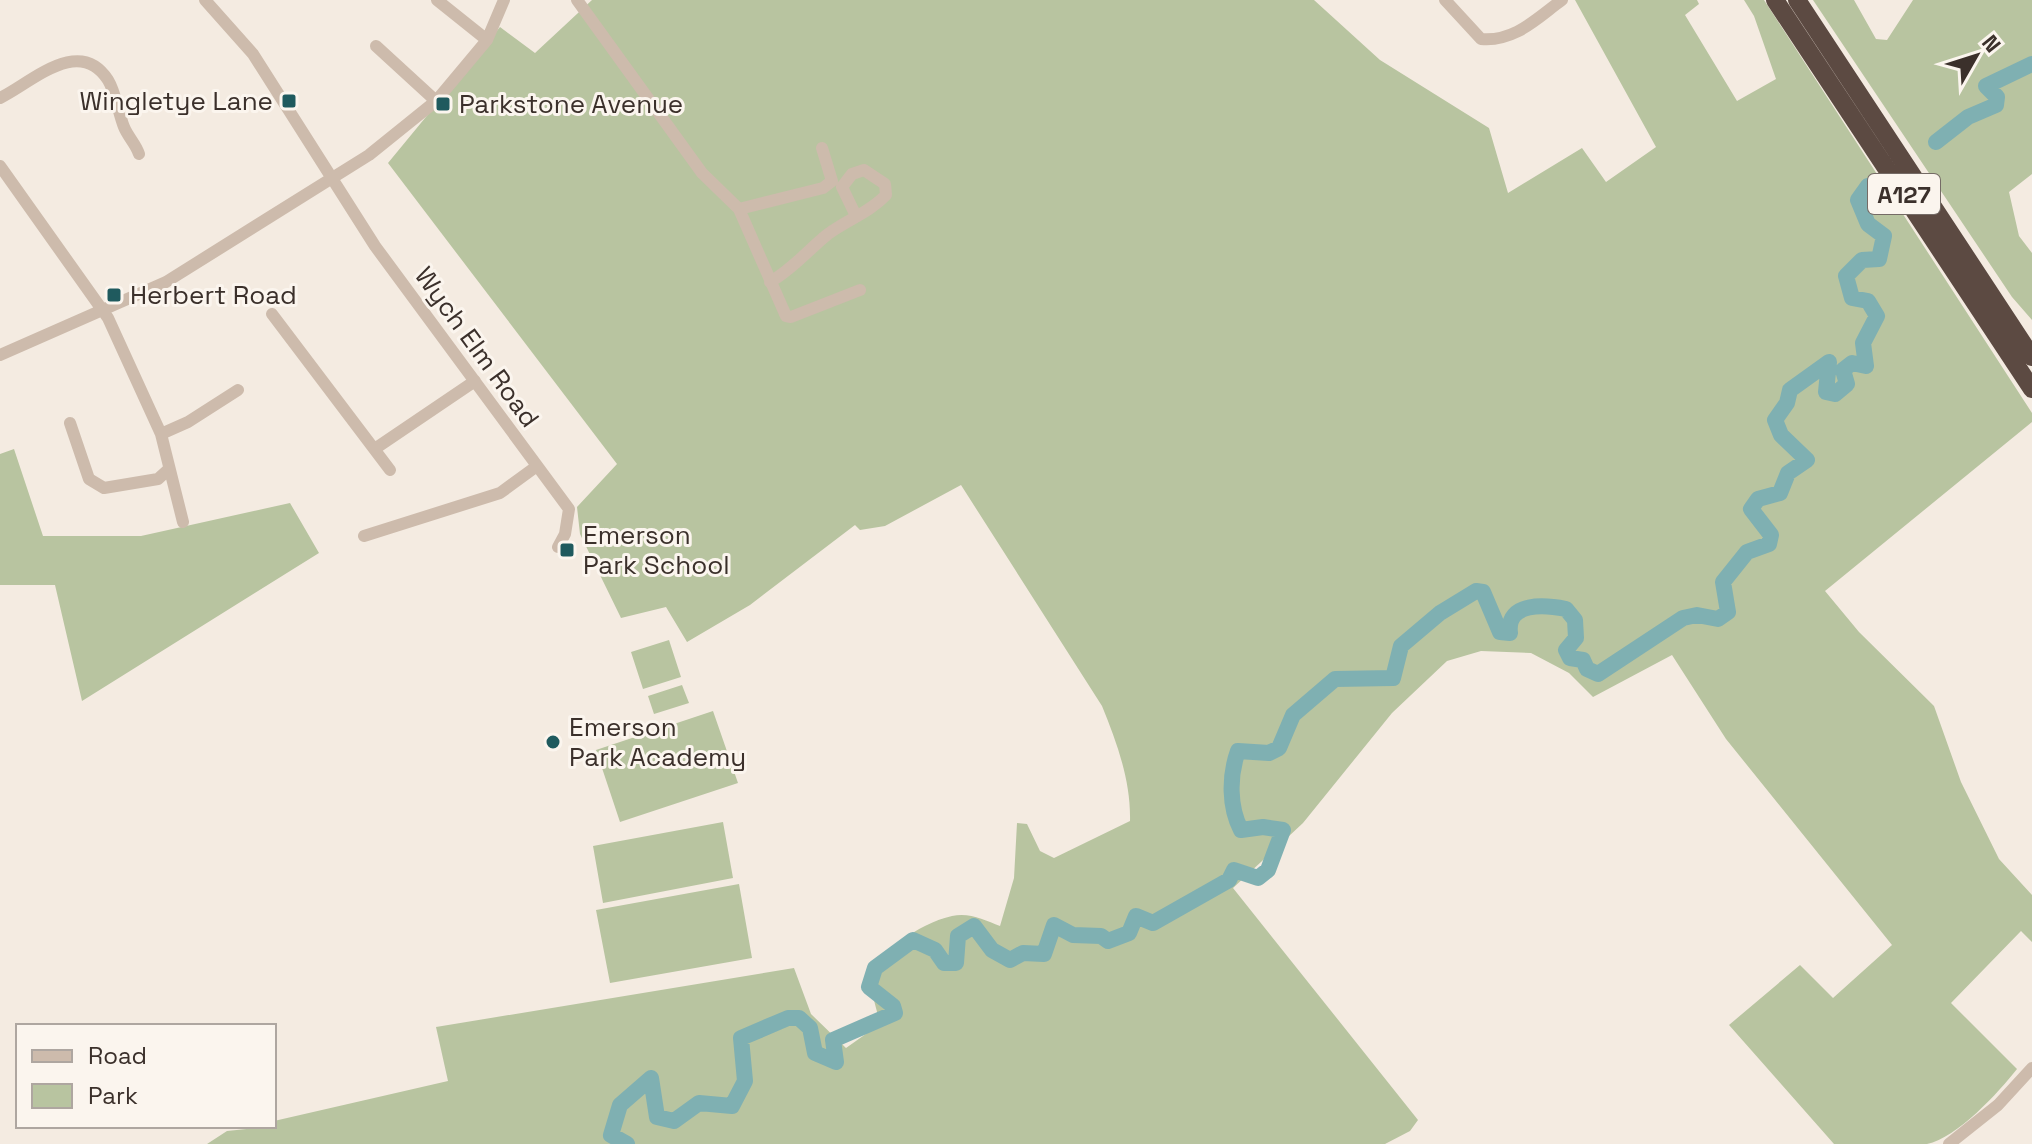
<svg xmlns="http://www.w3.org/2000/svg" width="2032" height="1144" font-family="'Space Grotesk',sans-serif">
  <rect width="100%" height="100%" fill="#f4ebe1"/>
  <path fill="#b8c4a0" d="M592 0H1314L1380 60 1489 128 1508 193 1582 148 1606 182 1656 147 1575 0H1697L1699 4 1685 15 1737 101 1776 79 1754 16 1744 0H1764L2032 413V422L1825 591 1859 632 1934 706 1961 782 1999 859 2032 895V942L2021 931 1951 1003 2017 1069C1999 1092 1957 1138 1927 1144 1899 1144 1863 1144 1834 1144L1729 1025 1800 965 1833 998 1892 945 1726 739 1672 655 1593 697 1569 673 1531 653 1481 651 1447 661 1392 713 1303 823 1233 888 1418 1120 1410 1131 1385 1144H207L227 1131 274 1126V1121L448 1081 436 1027 794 968 811 1014 846 1048 880 1024C878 1013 872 998 873 988 878 951 918 924 952 916 969 912 985 920 1000 926L1014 878 1017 823 1027 824 1040 851 1054 858 1130 821C1131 781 1117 743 1102 706L961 485 885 526 860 530 855 525 750 605 687 642 666 607 621 618 580 534 577 507 617 464 388 163 500 27 535 53Z
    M1813 0H1854L1876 39 1887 40 1913 0H2032V174L2009 192 2019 236 2032 253V320L2012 297Z
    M14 449 43 536H141L290 503 319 553 82 701 55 585H0V454Z
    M669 640 681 677 643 689 631 652Z
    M682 685 689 703 654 714 648 696Z
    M713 711 738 783 620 822 596 750Z
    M723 822 733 878 603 903 593 846Z
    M739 884 752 958 610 983 596 910Z"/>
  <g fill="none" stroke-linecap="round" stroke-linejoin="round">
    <path stroke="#7fb0b2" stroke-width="16" d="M1936 142 1968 117 1996 105 1997 97 1986 86 2032 64
      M627 1144 611 1135 620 1105 651 1078 657 1117 674 1121 699 1103 732 1106 745 1081 741 1038 788 1018H799L810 1028 815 1053 836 1062 833 1040 895 1013 893 1006 869 987 875 968 913 940 935 950 944 963H956L958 936 974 926 992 950 1010 960 1023 953 1044 954 1054 925 1073 935 1101 936 1108 941 1129 933 1136 916 1153 923 1229 880 1234 870 1258 878 1268 870 1283 830 1263 827 1241 830C1229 807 1229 776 1238 751L1269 753 1279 748 1293 715 1335 679 1393 678 1401 646 1440 613 1476 591 1483 592 1500 632 1510 633C1506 601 1546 605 1566 609L1575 620 1576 638 1566 650 1570 658 1583 660 1587 669 1598 674 1683 618 1697 615 1718 619 1728 612 1723 582 1747 552 1769 544 1771 535 1751 509 1758 499 1780 493 1788 473 1807 460 1781 435 1775 420 1787 403 1790 390 1829 362 1826 392 1835 394 1847 384 1843 370 1852 363 1866 366 1863 343 1877 316 1868 301 1852 298 1846 276 1862 260 1879 259 1884 236 1868 224 1858 200 1868 186"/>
    <path stroke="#cdbbac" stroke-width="12" d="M205 0 253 54 375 246 569 509 565 534 558 547
      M437 0 487 40
      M577 0 702 173 739 209 823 188 832 181 822 148
      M1445 0 1481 39C1515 42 1537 18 1562 0
      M376 46 436 101
      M0 98C31 83 79 35 108 80 116 93 118 112 124 127 128 137 136 144 139 154
      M0 166 108 318 161 434 183 522
      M739 209 786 316 791 317 860 290
      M770 282C793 269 808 250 828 234 847 220 870 212 886 195L885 184 864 170 852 174 842 187 856 216
      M272 314 390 470
      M0 355 166 282 369 155 436 101 487 40 504 0
      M70 423 89 479 104 488 158 479 169 469
      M161 434 188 422 238 390
      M376 448 475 381
      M364 536 500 493 537 466
      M1949 1144 1998 1105 2032 1068"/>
    <path stroke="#5c4a42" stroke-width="18" d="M1775 0 2032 389
      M1797 0 2032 357"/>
  </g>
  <g fill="#1f5a5e" stroke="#fbf5ee" stroke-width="3">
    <rect x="281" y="93" width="16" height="16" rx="4"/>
    <rect x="435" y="96" width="16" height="16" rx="4"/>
    <rect x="106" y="287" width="16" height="16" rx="4"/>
    <rect x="559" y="542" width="16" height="16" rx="4"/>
    <circle cx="553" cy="742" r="8"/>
  </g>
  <g text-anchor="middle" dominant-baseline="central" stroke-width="6" stroke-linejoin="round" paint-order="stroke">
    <rect fill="#fbf5ee" stroke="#756b66" stroke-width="2" x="1868" y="174" width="72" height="40" rx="6"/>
    <g font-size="24" font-weight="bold" fill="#3b302b">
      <text x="1904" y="194">A127</text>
    </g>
    <g font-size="26" fill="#3b302b" stroke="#fbf5ee" text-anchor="start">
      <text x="273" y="101" text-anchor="end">Wingletye Lane</text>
      <text x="459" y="104">Parkstone Avenue</text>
      <text x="130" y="295">Herbert Road</text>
      <text x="583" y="535">Emerson<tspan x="583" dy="30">Park School</tspan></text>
      <text x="569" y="727">Emerson<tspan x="569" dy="30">Park Academy</tspan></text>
    </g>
    <g font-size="26" fill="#3b302b" stroke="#fbf5ee">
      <text transform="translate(477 347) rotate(54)">Wych Elm Road</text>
    </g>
  </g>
  <rect x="16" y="1024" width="260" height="104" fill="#fbf5ee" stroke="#aea6a0" stroke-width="2"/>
  <rect x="32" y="1050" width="40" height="12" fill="#cdbbac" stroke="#aea6a0" stroke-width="2"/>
  <text x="88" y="1064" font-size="24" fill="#3b302b">Road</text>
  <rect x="32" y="1084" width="40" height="24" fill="#b8c4a0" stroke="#aea6a0" stroke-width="2"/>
  <text x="88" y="1104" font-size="24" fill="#3b302b">Park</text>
  <g transform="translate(1976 56) rotate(51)" stroke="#fbf5ee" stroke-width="6" paint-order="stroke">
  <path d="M0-6L14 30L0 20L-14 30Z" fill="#3b302b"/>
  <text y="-12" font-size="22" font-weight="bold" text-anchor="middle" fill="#3b302b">N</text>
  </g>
</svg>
